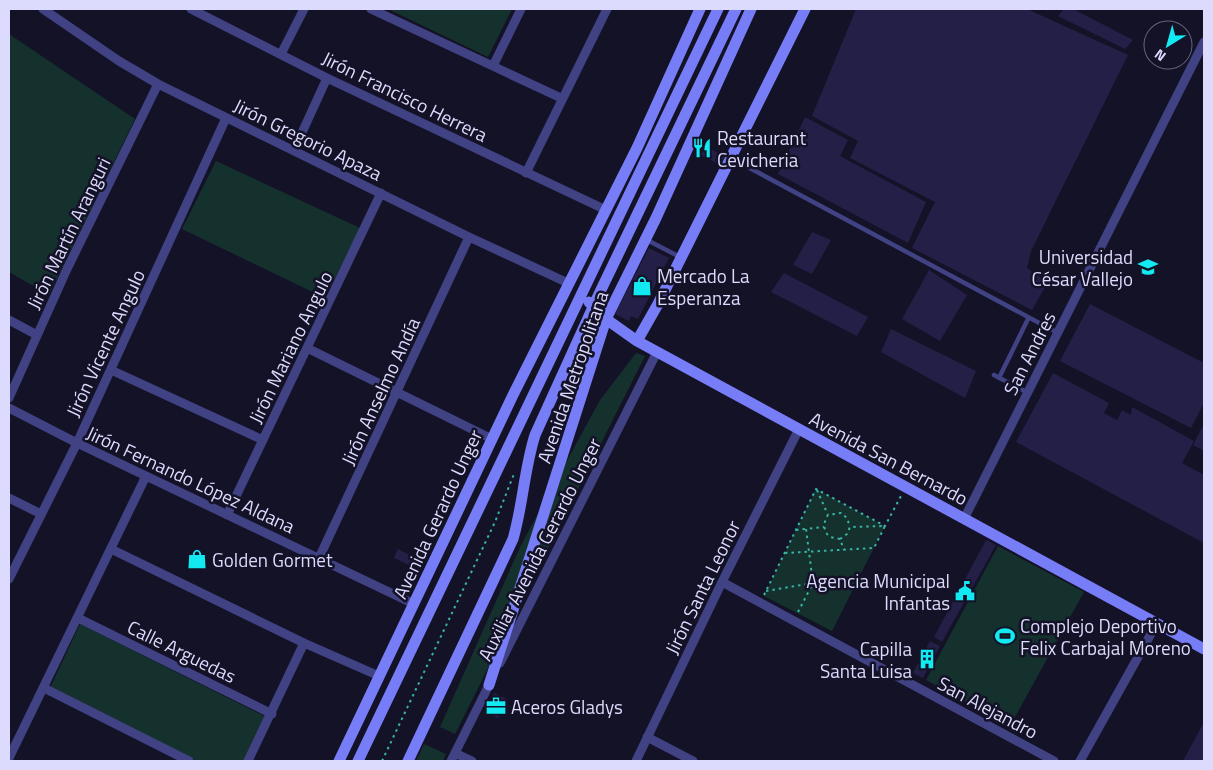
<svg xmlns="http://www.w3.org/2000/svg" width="1213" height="770" font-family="'Titillium Web',sans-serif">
  <rect width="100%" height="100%" fill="#141227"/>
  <path fill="#15312e" d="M388 9H512L488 57Z
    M9 34 135 119 49 295 9 272Z
    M216 161 360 228 325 298 182 229Z
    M636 353 645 356 455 734 440 727 521 545 600 400Z
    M816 489 885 526 832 631 764 596Z
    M998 546 1084 592 1010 726 926 680Z
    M80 624 266 717 244 761H197L50 688Z
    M424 744 446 754 443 761H416Z"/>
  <path fill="#241f47" d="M856 9H1027L1128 55 1031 251 1027 268 1048 282 1032 310 912 248 935 202 850 158 858 141 812 116Z
    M1064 9H1073L1133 40 1125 49 1058 16Z
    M805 117 848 140 840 156 926 202 908 243 778 174Z
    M700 144 725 156 720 165 695 152Z
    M812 232 831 240 812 274 793 265Z
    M649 248 669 258 638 319 631 316 629 321 615 314Z
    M929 270 967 295 940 341 902 319Z
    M784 273 868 317 857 336 771 292Z
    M1090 304 1204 363V403L1191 428 1060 361Z
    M891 329 976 371 965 398 881 352Z
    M1053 373 1109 403 1104 413 1117 420 1122 410 1131 415 1132 407 1194 441 1182 463 1204 475V543L1016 442Z
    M1204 424V451L1193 445Z
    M986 540 996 545 942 642 934 637Z
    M398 549 419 560 415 568 394 558Z
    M930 641 940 646 923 678 913 673Z
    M494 693 507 699 498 718 485 712Z
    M1204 722V761H1183Z"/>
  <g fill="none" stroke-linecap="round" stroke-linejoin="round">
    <path stroke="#38b2a3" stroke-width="2" stroke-dasharray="2.5 4" stroke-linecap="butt" d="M817 490 828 515
      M796 530 806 529
      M840 539 830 537C823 532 823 522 828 515L841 513 847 518 850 527
      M785 553 874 548 885 526 850 527 847 534 840 539 844 550
      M766 591 813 583
      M764 595 816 489 885 526 901 496
      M798 612 813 583 806 529 824 527
      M382 761 495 522 514 474"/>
    <path stroke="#404283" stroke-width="4.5" d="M731 158 1058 333
      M647 240 680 257
      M994 375 1028 393
      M999 378 1028 319"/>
    <path stroke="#404283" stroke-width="9" d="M43 9 119 61 158 84 469 237 568 283
      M191 9 327 78 606 210
      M371 9 561 98
      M281 54 304 9
      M493 66 521 9
      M294 150 327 78
      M526 173 607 9
      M9 320 37 335
      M307 348 492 439
      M111 370 263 440
      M9 398 67 269 158 84
      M9 408 77 443 414 604
      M9 498 41 514
      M227 515 381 193
      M964 519 1204 42
      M111 549 304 643 379 676
      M319 558 469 237
      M9 579 77 443 226 118
      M722 582 1054 761
      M78 618 272 714
      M500 663 657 352
      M44 688 189 761
      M647 737 693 761
      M455 753 472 761
      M9 758 146 476
      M248 761 304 643
      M451 761 491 681
      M636 761 722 582 799 429
      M1080 761 1157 623"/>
    <path stroke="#777df6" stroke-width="11" d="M589 302 606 319 637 341 1204 649
      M637 341 658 304 805 9
      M489 685 606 319 656 218 751 9
      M339 761 513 395 637 148 700 9
      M358 761 718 9
      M408 761 513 539C523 505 524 470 535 435L599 294 736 9"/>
  </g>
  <defs>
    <symbol id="restaurant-bare" viewBox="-9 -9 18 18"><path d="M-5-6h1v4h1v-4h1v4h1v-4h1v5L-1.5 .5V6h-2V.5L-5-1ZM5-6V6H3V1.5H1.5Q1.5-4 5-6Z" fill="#13e9f0" stroke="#141227" stroke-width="2.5" paint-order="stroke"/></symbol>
    <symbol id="university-bare" viewBox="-9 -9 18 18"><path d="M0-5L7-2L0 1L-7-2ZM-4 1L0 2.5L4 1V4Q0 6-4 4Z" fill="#13e9f0" stroke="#141227" stroke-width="2.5" paint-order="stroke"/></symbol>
    <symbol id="shop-bare" viewBox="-9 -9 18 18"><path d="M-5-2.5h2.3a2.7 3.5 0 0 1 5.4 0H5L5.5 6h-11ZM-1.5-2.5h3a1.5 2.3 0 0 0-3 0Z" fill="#13e9f0" stroke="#141227" stroke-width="2.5" paint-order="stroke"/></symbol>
    <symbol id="civic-bare" viewBox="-9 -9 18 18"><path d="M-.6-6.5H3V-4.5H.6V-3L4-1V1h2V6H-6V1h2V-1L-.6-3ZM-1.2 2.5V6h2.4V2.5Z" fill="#13e9f0" stroke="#141227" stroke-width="2.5" paint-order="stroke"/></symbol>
    <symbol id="stadium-bare" viewBox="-9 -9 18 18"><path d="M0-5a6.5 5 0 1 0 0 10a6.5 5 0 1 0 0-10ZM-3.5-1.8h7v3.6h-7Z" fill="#13e9f0" stroke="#141227" stroke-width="2.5" paint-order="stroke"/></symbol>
    <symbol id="building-bare" viewBox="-9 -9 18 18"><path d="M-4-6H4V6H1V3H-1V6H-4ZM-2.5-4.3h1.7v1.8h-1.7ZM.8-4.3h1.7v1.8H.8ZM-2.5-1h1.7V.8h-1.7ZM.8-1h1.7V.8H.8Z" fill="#13e9f0" stroke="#141227" stroke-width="2.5" paint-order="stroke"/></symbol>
    <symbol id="office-bare" viewBox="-9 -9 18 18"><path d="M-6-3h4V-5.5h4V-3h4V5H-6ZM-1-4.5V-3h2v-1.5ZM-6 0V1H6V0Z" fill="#13e9f0" stroke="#141227" stroke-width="2.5" paint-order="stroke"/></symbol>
  </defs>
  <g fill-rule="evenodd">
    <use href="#restaurant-bare" x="688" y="134" width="28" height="28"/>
    <use href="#university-bare" x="1134" y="253" width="28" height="28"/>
    <use href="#shop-bare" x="628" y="272" width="28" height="28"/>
    <use href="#shop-bare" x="183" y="545" width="28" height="28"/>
    <use href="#civic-bare" x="951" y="577" width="28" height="28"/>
    <use href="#stadium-bare" x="991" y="622" width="28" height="28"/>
    <use href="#building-bare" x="913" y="645" width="28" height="28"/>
    <use href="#office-bare" x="482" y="692" width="28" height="28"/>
  </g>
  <g text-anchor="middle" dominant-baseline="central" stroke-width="5" stroke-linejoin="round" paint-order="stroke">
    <g font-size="19" fill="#dcdafd" stroke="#141227">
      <text transform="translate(405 96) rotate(26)">Jirón Francisco Herrera</text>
      <text transform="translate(308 139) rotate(26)">Jirón Gregorio Apaza</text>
      <text transform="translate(68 233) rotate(-64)">Jirón Martín Aranguri</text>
      <text transform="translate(105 343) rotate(-65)">Jirón Vicente Angulo</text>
      <text transform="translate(290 347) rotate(-64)">Jirón Mariano Angulo</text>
      <text transform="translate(1029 353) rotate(-63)">San Andres</text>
      <text transform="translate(572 377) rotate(-71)">Avenida Metropolitana</text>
      <text transform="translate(380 391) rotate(-65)">Jirón Anselmo Andía</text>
      <text transform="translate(889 458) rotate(28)">Avenida San Bernardo</text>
      <text transform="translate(191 479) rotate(25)">Jirón Fernando López Aldana</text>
      <text transform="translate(437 514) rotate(-65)">Avenida Gerardo Unger</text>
      <text transform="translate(539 549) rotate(-63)">Auxiliar Avenida Gerardo Unger</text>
      <text transform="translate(702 587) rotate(-64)">Jirón Santa Leonor</text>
      <text transform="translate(182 651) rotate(26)">Calle Arguedas</text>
      <text transform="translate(988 707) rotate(28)">San Alejandro</text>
    </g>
    <g font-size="19" fill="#dcdafd" stroke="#141227" text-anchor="start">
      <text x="717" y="137">Restaurant<tspan x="717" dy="22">Cevicheria</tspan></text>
      <text x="1133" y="256" text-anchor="end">Universidad<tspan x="1133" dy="22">César Vallejo</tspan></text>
      <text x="657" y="275">Mercado La<tspan x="657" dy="22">Esperanza</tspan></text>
      <text x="212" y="559">Golden Gormet</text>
      <text x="950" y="580" text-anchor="end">Agencia Municipal<tspan x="950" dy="22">Infantas</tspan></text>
      <text x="1020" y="625">Complejo Deportivo<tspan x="1020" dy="22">Felix Carbajal Moreno</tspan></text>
      <text x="912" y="648" text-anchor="end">Capilla<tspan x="912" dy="22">Santa Luisa</tspan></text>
      <text x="511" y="706">Aceros Gladys</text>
    </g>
  </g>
  <rect width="1213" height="770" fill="none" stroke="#dcdafd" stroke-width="20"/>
  <g transform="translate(1168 45) rotate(217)"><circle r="24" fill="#141227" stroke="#64627d"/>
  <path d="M0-4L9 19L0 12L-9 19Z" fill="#13e9f0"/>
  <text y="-8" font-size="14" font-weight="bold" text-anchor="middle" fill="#dcdafd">N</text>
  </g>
</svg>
